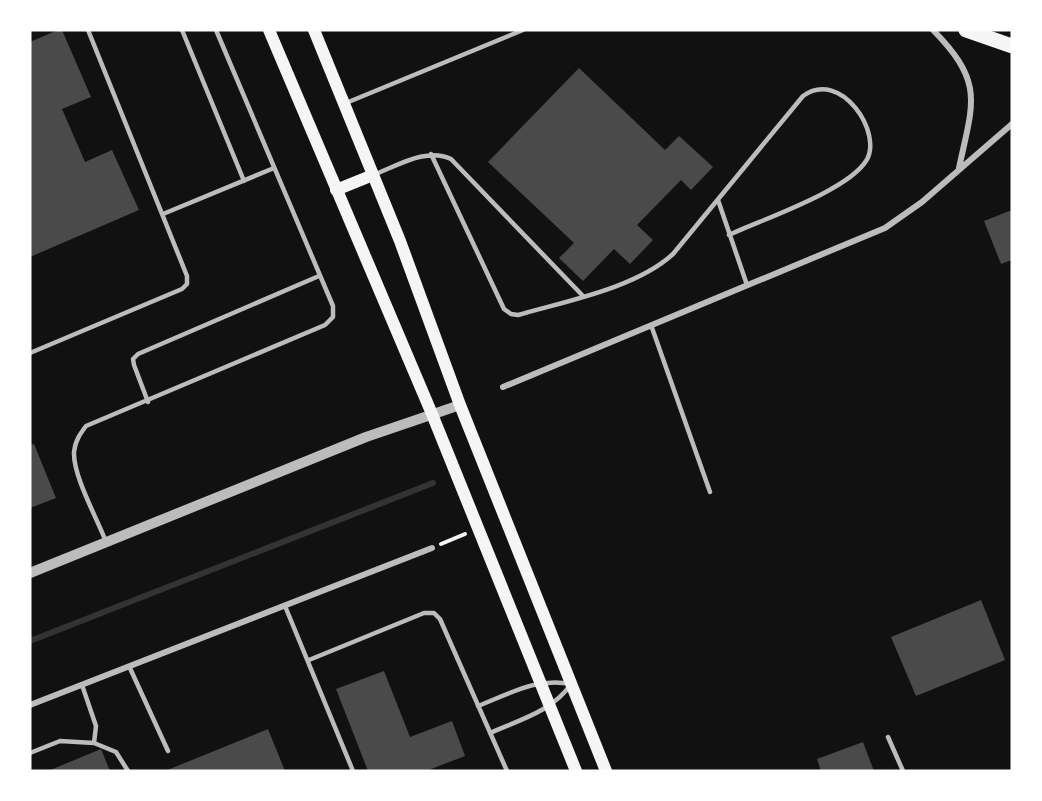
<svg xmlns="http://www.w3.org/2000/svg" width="1042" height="801" font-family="Signika,sans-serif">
  <rect width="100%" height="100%" fill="#111"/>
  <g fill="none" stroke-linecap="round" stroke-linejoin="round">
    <path stroke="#333" stroke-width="6" d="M30 641 433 483"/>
  </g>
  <path fill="#4a4a4a" d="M58 30H62L91 97 62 109 85 162 112 150 139 210 30 257V42Z
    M579 68 665 150 679 136 713 167 691 190 681 180 637 225 653 240 630 264 614 249 583 281 559 258 574 243 488 162Z
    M1012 210V260L1001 264 984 221Z
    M34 444 56 498 30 508V445Z
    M981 600 1005 660 916 696 891 637Z
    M384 671 410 737 452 721 465 756 426 771H368L336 689Z
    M268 729 285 771H165Z
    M863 742 874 771H821L817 759Z
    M101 749 110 771H48Z"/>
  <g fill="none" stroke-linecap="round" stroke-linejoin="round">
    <path stroke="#f5f5f5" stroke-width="4" d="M441 544 465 534"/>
    <path stroke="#bcbcbc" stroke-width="4.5" d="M182 30 244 181
      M346 103 523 30
      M431 154 504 309 511 314 518 315C566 301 636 288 673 254L803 96C841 68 884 134 866 161 847 191 763 219 729 235
      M373 175C397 166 427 147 451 159L583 296
      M718 200 747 285
      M163 214 274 168
      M651 325 710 492
      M30 353 182 289 187 284V276L88 30
      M148 402 134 365 133 359 138 354 319 276
      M106 542C97 518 73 476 74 452 75 441 80 434 86 426L325 325 333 317V306L216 30
      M285 606 353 771
      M309 660 424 613H434L440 619 507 771
      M129 666 168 751
      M82 685 96 726 94 743 116 752 128 771
      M478 706C509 694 537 677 571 684 553 711 519 720 490 733
      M888 737 903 771
      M30 753 60 741 94 743"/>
    <path stroke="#bcbcbc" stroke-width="6" d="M933 30C985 83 973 102 959 168
      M503 387 885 228 922 202 1012 124
      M30 705 432 548"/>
    <path stroke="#bcbcbc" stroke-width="10" d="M30 573 366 437 460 405"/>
    <path stroke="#f5f5f5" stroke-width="12" d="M269 30 432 414 576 771
      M314 30 400 241 460 405 606 771
      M336 190 373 175"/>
    <path stroke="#f5f5f5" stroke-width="15" d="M966 30 1012 46"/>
  </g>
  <rect width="1042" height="801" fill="none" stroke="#ffffff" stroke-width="63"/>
</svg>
